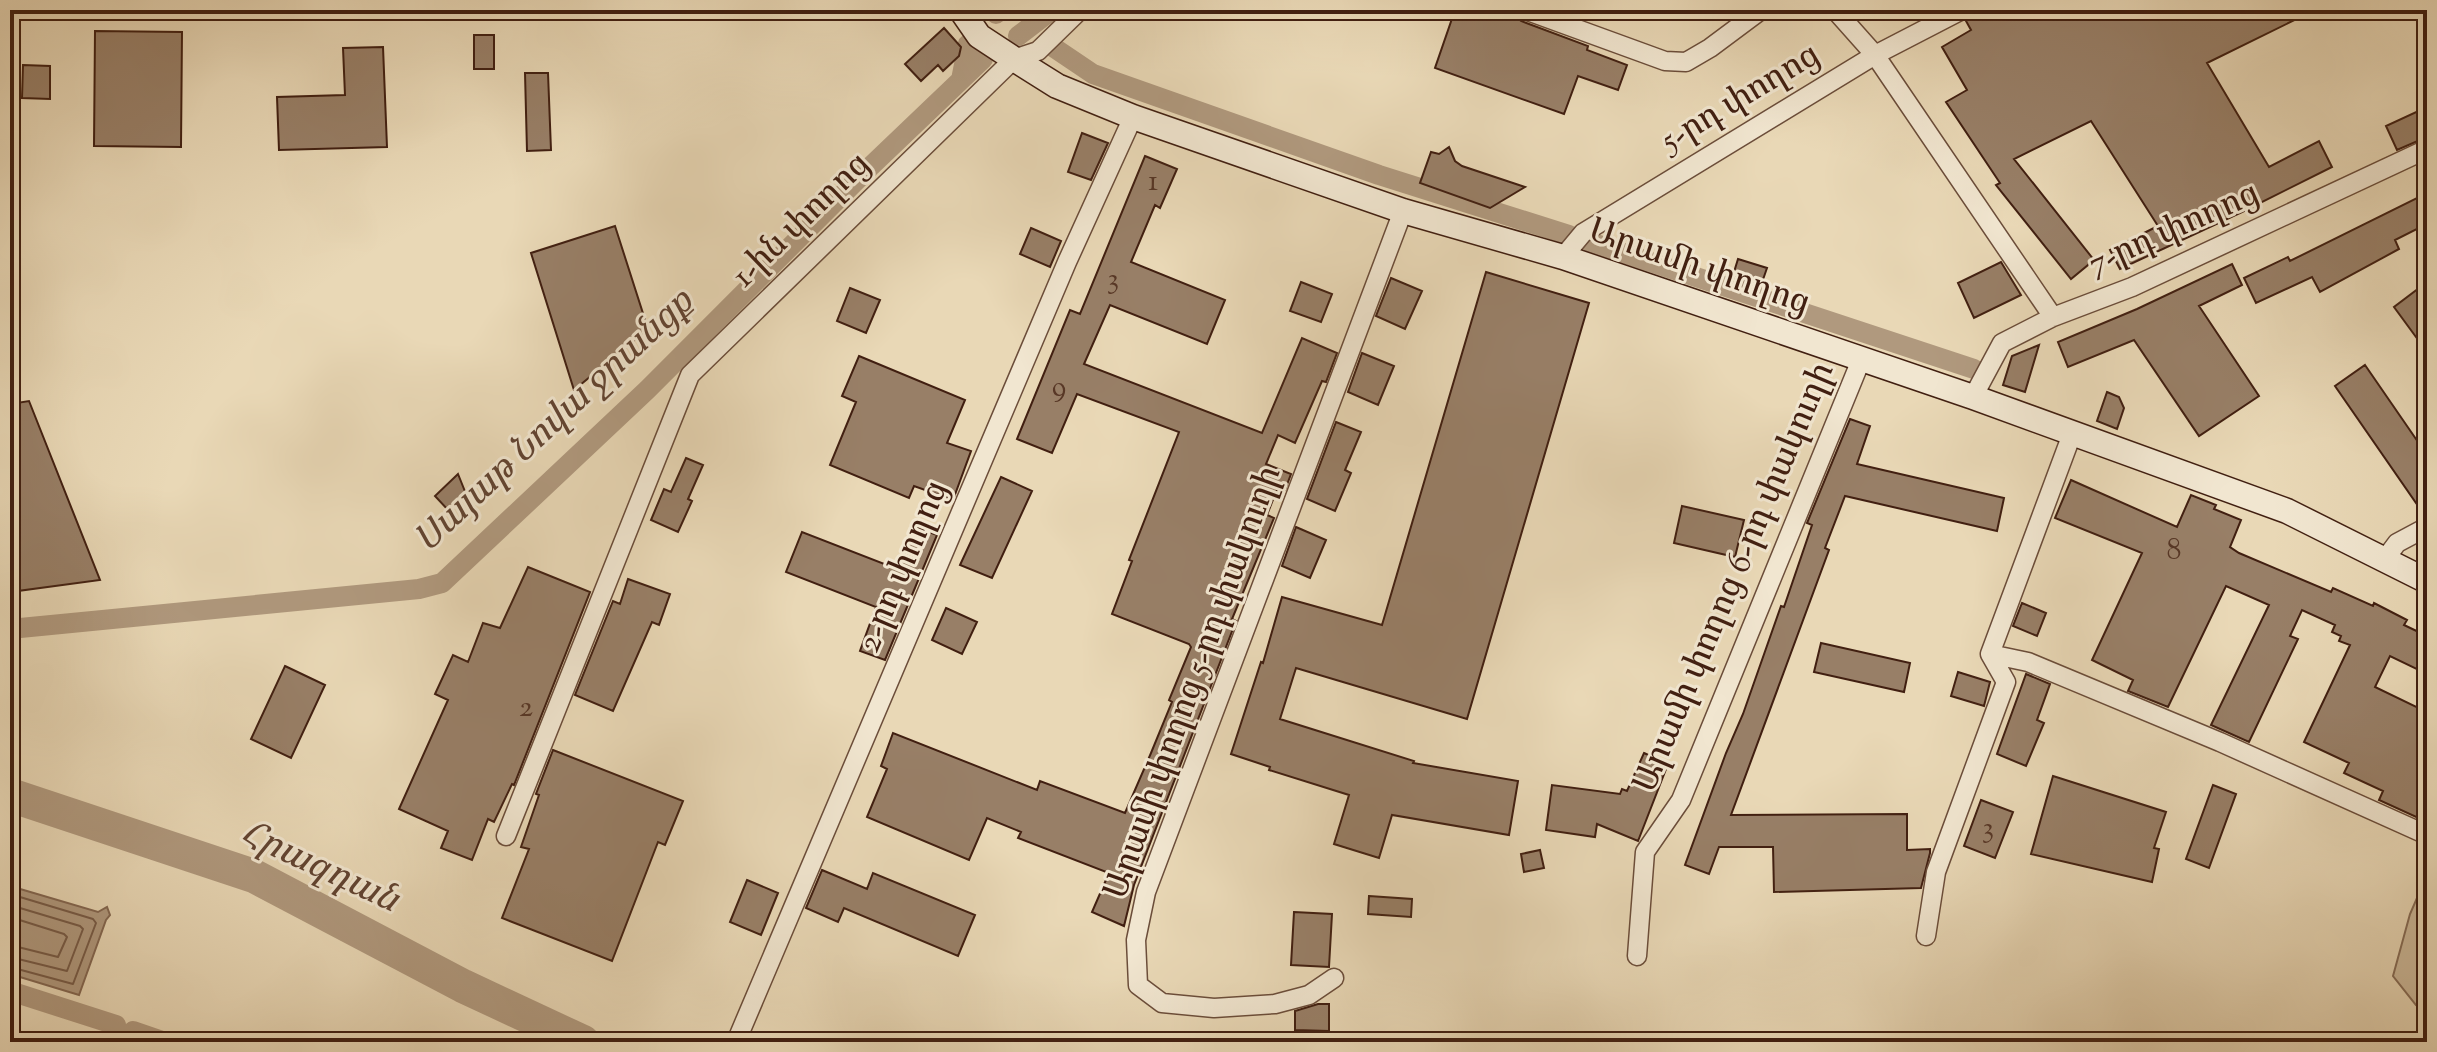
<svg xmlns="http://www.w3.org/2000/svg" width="2437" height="1052" font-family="'Sorts Mill Goudy','Noto Serif Armenian',serif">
  <rect width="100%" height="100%" fill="#e9d8b6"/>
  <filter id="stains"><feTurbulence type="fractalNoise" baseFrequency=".0025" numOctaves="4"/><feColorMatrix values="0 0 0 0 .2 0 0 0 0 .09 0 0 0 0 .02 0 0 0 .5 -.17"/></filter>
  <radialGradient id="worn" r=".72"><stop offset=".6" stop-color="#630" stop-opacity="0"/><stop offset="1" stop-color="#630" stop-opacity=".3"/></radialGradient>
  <path fill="#ccb99a" stroke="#866c56" stroke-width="2" d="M2427 875V1008L2416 1005 2393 976 2410 914Z"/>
  <path fill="#b0997e" stroke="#846852" stroke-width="2" d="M10 886 98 912 107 907 110 915 106 920 79 995 10 974Z"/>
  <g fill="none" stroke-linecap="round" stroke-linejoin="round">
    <path stroke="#785c48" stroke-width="2" d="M10 894 93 919 96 923 73 984 10 967
      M10 905 80 926 83 929 67 971 10 957
      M10 917 64 934 67 937 58 957 10 945"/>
    <path stroke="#b0997e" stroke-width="20" d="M996 14 1000 10
      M1018 36 1052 10
      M1050 45 1093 74 1379 175 1569 235
      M961 80 968 44
      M1590 242 1974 369
      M10 629 419 589 442 583 647 390 871 166 983 59
      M10 991 116 1025
      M133 1031 165 1042"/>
    <path stroke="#b0997e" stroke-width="34" d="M10 795 254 876 463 986 583 1042"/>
  </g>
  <path fill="#987f67" stroke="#411f11" stroke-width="2" d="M1455 10H1501L1514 15 1521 21 1588 46 1587 50 1627 65 1618 90 1578 76 1564 114 1435 68Z
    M1986 10H2315L2207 63 2269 167 2319 141 2332 167 2242 212 2120 269 2110 250 2158 226 2091 121 2014 159 2094 260 2071 279 1996 185 2000 183 1946 102 1967 90 1942 47 1971 30 1966 21Z
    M944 28 961 47 959 56 943 71 938 65 921 81 905 64Z
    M95 31 182 32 181 147 94 146Z
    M474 35H494V69H474Z
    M383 47 387 147 279 150 277 97 345 95 343 48Z
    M23 65 50 66V99L22 98Z
    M525 73H548L551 150 527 151Z
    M2427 107V137L2397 150 2386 126Z
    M1082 133 1108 143 1091 180 1068 172Z
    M1449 147 1455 161 1462 166 1525 187 1490 208 1420 183 1431 152 1439 154Z
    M1145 156 1177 169 1160 208 1155 205 1131 262 1225 300 1207 344 1110 305 1084 364 1262 433 1302 338 1337 353 1326 382 1322 381 1295 443 1278 435 1266 464 1291 474 1285 490 1278 487 1267 515 1274 518 1232 619 1236 621 1134 885 1124 926 1092 912 1109 873 1018 838 1021 832 987 818 969 860 867 817 887 769 881 766 893 733 1037 790 1040 781 1125 813 1151 753 1172 702 1169 700 1191 647 1189 644 1112 614 1132 561 1129 560 1179 432 1077 394 1052 453 1017 439 1070 310 1080 314Z
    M2427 193V224L2395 240 2399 249 2320 292 2312 277 2256 303 2244 278 2288 257 2290 261Z
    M615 226 648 329 574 390 531 253Z
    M1031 228 1061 241 1050 267 1020 254Z
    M1738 259 1767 268 1758 294 1730 285Z
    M2001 262 2021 295 1974 318 1958 283Z
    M2232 264 2242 285 2199 306 2259 396 2199 436 2134 340 2068 367 2058 342 2137 309Z
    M1486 272 1589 303 1467 719 1296 668 1280 719 1414 761 1413 763 1518 781 1509 835 1392 815 1379 858 1334 844 1349 795 1269 770 1270 767 1231 754 1261 662 1263 663 1282 597 1382 625Z
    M1391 278 1422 291 1405 329 1376 316Z
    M1301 282 1332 294 1321 322 1290 311Z
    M2427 282V352L2394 307Z
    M850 288 880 300 866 333 837 321Z
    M2039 345 2025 392 2003 385 2012 356Z
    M1362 353 1394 366 1378 405 1348 392Z
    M859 356 965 400 947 443 971 451 953 500 914 486 909 498 830 465 856 402 842 396Z
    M2365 365 2427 455V515L2425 516 2335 386Z
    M2107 392 2119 397 2124 408 2117 429 2097 421Z
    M29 401 100 580 10 592V404Z
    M1850 419 1870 426 1857 464 2004 498 1997 531 1845 496 1825 548 1829 550 1731 815 1907 814V850L1930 849V853L1921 888 1774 892 1773 847H1719L1709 874 1685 865 1726 753 1743 714 1781 606 1784 607 1812 525 1807 523Z
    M1336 422 1361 432 1345 470 1351 473 1335 511 1307 499Z
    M686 458 703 465 688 499 692 501 678 532 651 520 664 489 671 492Z
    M458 474 466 494 449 511 435 496Z
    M1001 477 1032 491 992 578 960 565Z
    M2071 480 2177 527 2191 495 2216 505 2214 509 2241 520 2230 547 2239 553 2331 592 2333 588 2373 606 2374 603 2407 620 2404 625 2427 636V674L2390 656 2375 687 2427 712 2425 821 2379 800 2383 791 2344 773 2349 763 2304 742 2350 645 2339 641 2341 636 2332 632 2335 625 2302 610 2290 636 2298 639 2249 742 2211 725 2269 605 2226 586 2168 707 2128 691 2133 680 2092 660 2142 553 2055 518Z
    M1682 506 1744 520 1735 557 1674 543Z
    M913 526 937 535 885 660 860 651 876 607 786 572 802 532 897 569Z
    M1296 527 1326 540 1310 578 1282 566Z
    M528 567 590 592 514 785 512 784 494 822 488 819 472 860 441 848 448 831 399 809 448 700 435 694 453 655 468 662 483 623 500 628Z
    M628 579 670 594 659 625 652 622 613 711 575 695 613 601 620 604Z
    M2022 603 2046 613 2037 636 2013 626Z
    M946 608 977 622 962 654 932 640Z
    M1821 643 1910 663 1904 692 1814 672Z
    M285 666 325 685 291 758 251 739Z
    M1958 672 1990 682 1984 706 1951 696Z
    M2026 674 2050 684 2037 720 2044 723 2026 766 1997 754Z
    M553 750 683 801 665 845 658 842 612 961 502 918 529 849 521 847 539 795 536 794Z
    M1644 753 1668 764 1638 841 1597 824 1595 837 1546 830 1552 785 1620 794 1622 789 1627 791Z
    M2053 776 2166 812 2154 848 2159 849 2152 882 2031 854Z
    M2213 785 2236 794 2209 868 2186 859Z
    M1981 800 2013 812 1995 858 1964 846Z
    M1540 850 1544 868 1524 872 1521 854Z
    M822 870 867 889 873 873 975 915 958 956 844 908 838 922 806 908Z
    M747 880 778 893 761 935 730 922Z
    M1369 896 1412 899 1411 917 1368 914Z
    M1294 912 1332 914 1329 967 1291 965Z
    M1318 1004H1329V1031L1295 1030V1011Z"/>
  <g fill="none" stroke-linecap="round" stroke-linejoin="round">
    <defs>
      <path id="street" d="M1525 10 1665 61 1686 62 1710 48 1761 10
        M1835 10 1875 55 2053 317
        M1563 257 1583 233 1875 55 1962 10
        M1973 397 2002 343 2053 317 2132 287 2427 149
        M2385 559 2397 543 2427 527
        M1990 654 2028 662 2220 742 2427 835
        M506 836 690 375 1014 59 1038 51 1080 10
        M1926 936 1936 872 2006 682 1990 654 2072 434
        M1637 956 1645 852 1681 800 1861 360
        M1334 978 1309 995 1275 1004 1214 1008 1162 1003 1138 985 1136 940 1146 892 1403 211
        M736 1042 1067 262 1133 117"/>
      <path id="secondary" d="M961 10 979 36 1014 59 1057 86 1133 117 1403 211 1563 257 1973 397 2287 511 2427 581"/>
    </defs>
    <use href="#street" stroke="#6b4d3a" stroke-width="21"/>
    <use href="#secondary" stroke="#411f11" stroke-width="27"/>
    <use href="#street" stroke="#f1e6d0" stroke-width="18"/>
    <use href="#secondary" stroke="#f1e6d0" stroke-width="24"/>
  </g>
  <g text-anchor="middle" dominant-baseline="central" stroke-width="6" stroke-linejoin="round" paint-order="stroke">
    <g font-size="30" fill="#573726">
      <text x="1153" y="182">1</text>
      <text x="1113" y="280">3</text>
      <text x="1059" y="388">9</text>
      <text x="2174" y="551">8</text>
      <text x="526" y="708">2</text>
      <text x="1988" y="829">3</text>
    </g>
    <g font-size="34" fill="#411f11" stroke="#f1e6d0">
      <text transform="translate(1741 99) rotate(-31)">5-րդ փողոց</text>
      <text transform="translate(802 221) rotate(-44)">1-ին փողոց</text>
      <text transform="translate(2174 230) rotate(-24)">7-րդ փողոց</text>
      <text transform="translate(1699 268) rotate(19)">Արամի փողոց</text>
      <text transform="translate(904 567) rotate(-67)">2-րդ փողոց</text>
      <text transform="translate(1735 578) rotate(-67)">Արամի փողոց 6-րդ փակուղի</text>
      <text transform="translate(1194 683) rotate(-70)">Արամի փողոց 5-րդ փակուղի</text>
    </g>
    <g font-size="36" font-style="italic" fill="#624432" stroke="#f1e6d0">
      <text transform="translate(555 422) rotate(-43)">Սայաթ Նովա ջրանցք</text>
      <text transform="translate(319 868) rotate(25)">Հրազդան</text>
    </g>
  </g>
  <rect width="2437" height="1052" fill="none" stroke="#e9d8b6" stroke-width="40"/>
  <rect x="12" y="12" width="2413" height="1028" fill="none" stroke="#411f11" stroke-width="4"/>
  <rect x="20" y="20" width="2397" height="1012" fill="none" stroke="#411f11" stroke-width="2"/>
  <rect width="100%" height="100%" filter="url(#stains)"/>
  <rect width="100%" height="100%" fill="url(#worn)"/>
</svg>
